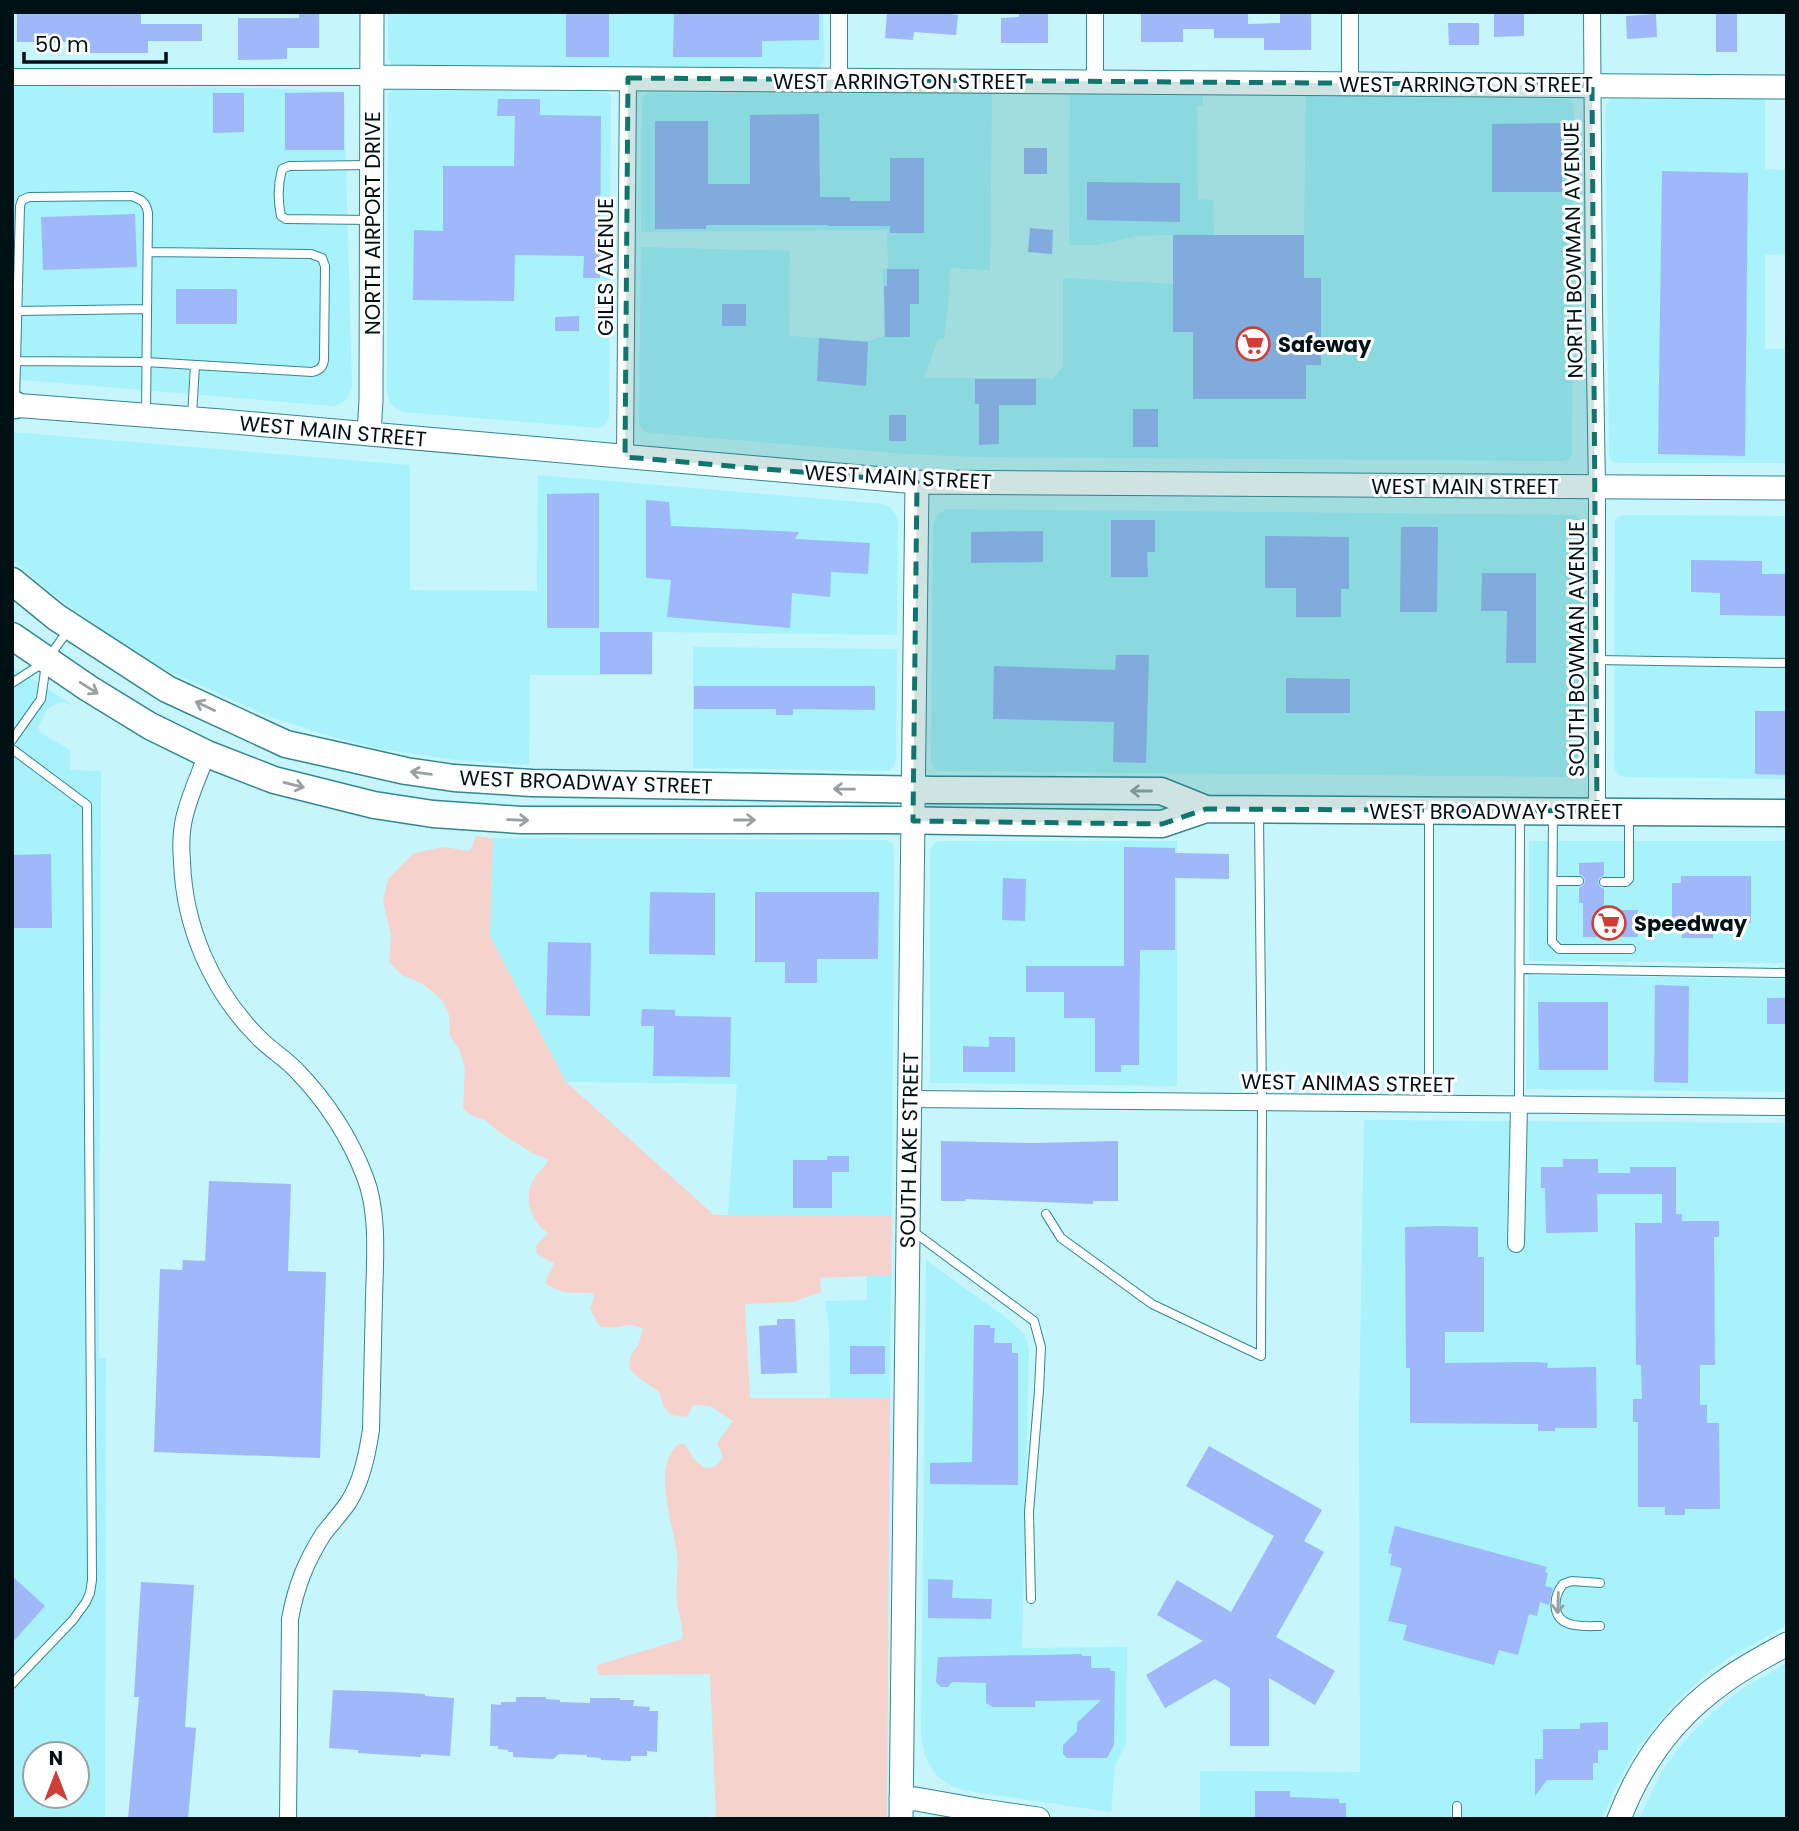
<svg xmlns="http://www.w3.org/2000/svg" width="1799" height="1831" font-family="Poppins,sans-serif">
  <rect width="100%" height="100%" fill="#c6f5fc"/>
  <path fill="#a8f2fc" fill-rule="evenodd" d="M388 12H823L824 61 822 65 816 68 394 65 391 64 388 58Z
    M12 86 264 88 344 92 352 387 347 399 340 404 332 406 12 379Z
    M392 90 604 92 609 94 611 99 609 417 605 426 599 428 404 412 394 407 390 403 387 393 388 96 389 92Z
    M648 93 992 94 990 270 950 268 948 307 944 338 938 339 924 378H1040L1053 380 1063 366V278L1173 284V235L1136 236 1098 245H1069L1070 95 1203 96V105L1197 106 1198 199 1213 200 1214 235H1304L1306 96 1569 99 1572 102 1574 110 1572 455 1570 459 1564 461 974 457 907 454 649 433 645 432 639 424 641 247 790 251 789 336 868 341 884 336 883 269 888 268 887 230 641 232 642 98Z
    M1612 99H1765V169L1787 170V254L1765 255V349H1787V463H1617L1612 461 1609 457 1605 106Z
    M12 432 410 465V590L537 591 538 475 883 504 891 508 898 519 897 635 653 632 652 675H530L529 765 455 760 380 749 333 737 268 716 162 668 107 633 59 599 12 560Z
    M946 509 1576 515 1580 520 1581 524 1578 770 1575 773 1566 777 940 771 936 770 931 764V759L933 526 937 515Z
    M1624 515 1787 516V779L1625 777 1619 775 1615 770 1614 763 1615 521 1618 517Z
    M693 647 897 649 896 759 894 766 889 771H884L693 768Z
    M12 666 74 706 63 702 53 705 47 710 38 727 41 733 70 750V770L101 771 99 1358H106L105 1819H12ZM35 1754H77V1796H35Z
    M493 838 885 840 893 843 894 860 892 1216 728 1215 737 1084 566 1082 490 936Z
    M938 841H1177V1086L930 1083V852L932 846Z
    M1529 841H1787V963L1529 961Z
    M1528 975 1787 979V1092L1526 1089Z
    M1364 1120 1787 1123V1625L1727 1659 1707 1673 1676 1702 1638 1747 1616 1786 1602 1819H1200V1771L1360 1772 1359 1411Z
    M926 1260 1013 1323 1025 1335 1029 1350 1022 1648 1127 1647 1126 1744 1115 1766 1111 1812 963 1790 952 1786 937 1776 925 1757 921 1734Z
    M891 1275 890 1398H830L829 1328 825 1301 867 1300V1276Z
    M1787 1663V1819H1639L1662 1771 1674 1754 1692 1733 1720 1706 1745 1687Z"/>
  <path fill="#f6d2cd" d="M476 836 493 838 490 936 566 1082 714 1215 892 1216 891 1275 820 1278 821 1292 793 1302 745 1304 750 1398H890L887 1819H716L710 1674 599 1675 596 1667 598 1665 682 1639C685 1630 678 1613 677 1602 675 1586 679 1569 677 1553 673 1524 651 1465 679 1444H685L693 1458 704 1468 715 1467 723 1457 717 1443 733 1421 710 1406 693 1405 687 1417 671 1415 664 1407 659 1392 634 1374 629 1366 631 1355 639 1343 643 1329C634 1323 629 1325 619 1327 613 1328 606 1327 600 1327L590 1309 594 1297 593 1293C572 1292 563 1296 545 1283L554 1263 537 1254 536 1246 548 1233C530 1221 522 1196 535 1177 540 1170 546 1168 548 1159L534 1154 499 1132 485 1120 473 1116 463 1109 465 1068 459 1049 450 1036 449 1015 442 1000 423 984 402 975 389 962 391 936 383 901 388 879 414 853 444 847 470 851Z"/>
  <path fill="#9eb8f9" d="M17 12H141V24H202V41H148V53H90V42H17Z
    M299 12H319V48H287V59L238 60V18H299Z
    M566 12H609V57H566Z
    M674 12H819V40L762 41V57H673Z
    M887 12H950V14L958 15 956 35 914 32 913 40 885 38Z
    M1019 12H1048V43H1001V18L1019 17Z
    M1141 12H1248V24L1280 23V12H1311V50H1264V38H1214V29H1183V42H1141Z
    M1494 12H1524V36L1494 37Z
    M1716 12H1737V52H1716Z
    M1656 14 1657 37 1627 39 1626 16Z
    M1448 23H1479V45H1449Z
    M344 92V150H285V93Z
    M213 93H244V132L213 133Z
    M498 99H540V115L601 116 600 278H583L584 256 515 255 514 301 413 300 414 230 443 231V166H514L515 116H497Z
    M819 114 820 197H850V201H890V158H924V233H890V226H828V225H706V229H655V121H708V184H750V115Z
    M1562 123V192H1492V124Z
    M1024 148H1047V174H1024Z
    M1662 171 1748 173 1745 456 1658 454Z
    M1087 182 1180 183V222L1087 220Z
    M135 214 137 267 43 270 41 217Z
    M1030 228 1053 230 1052 254 1028 252Z
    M1173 235H1304V278H1321V365H1306V399H1193V332H1173Z
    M887 269H919V304H910V337H885L884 286H887Z
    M176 289H237V324H176Z
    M722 304H746V326H722Z
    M579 316V331H555V317Z
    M819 338 868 342 866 386 817 381Z
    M975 379H1036V405H999V444L979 445V404H975Z
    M1133 409H1158V447H1133Z
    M889 415H906V441H889Z
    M599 493V628H547V494Z
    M646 500 669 502 671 526 799 532 795 539 870 543 868 574 831 572 830 597 792 593 790 628 667 617 671 580 646 578Z
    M1111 520H1155V552H1147L1148 577H1111Z
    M1401 527H1438L1437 612H1400Z
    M1043 531V562L971 563V532Z
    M1265 536 1349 537V589H1341V617H1296V588H1265Z
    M1691 560 1762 561V574H1787V616L1720 615V593L1691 592Z
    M1482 573H1536V663H1506L1507 611H1481Z
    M600 632H652V674H600Z
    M1116 655H1149L1146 763 1113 762 1114 722 993 719 994 666 1115 670Z
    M1286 678 1350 679V713H1286Z
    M694 686H875V710L793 709V715H776V709H694Z
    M1755 711H1787V775L1755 774Z
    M1124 847 1175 848V853L1229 854V879L1175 878V950H1140L1139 1065H1121V1072H1095V1018H1064V992H1026V966H1124Z
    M51 854 52 928H12V855Z
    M1604 862V875L1599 878 1598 883 1600 887 1604 889V910H1638V937H1583V903H1579V888L1584 885 1585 880 1583 876 1579 874V863Z
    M1681 876H1751V923L1713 922V938H1682V922H1672V883H1681Z
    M1003 878 1026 879 1025 921 1002 920Z
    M650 892 715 893V955L649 954Z
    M755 892H879L878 959H817V983H785V962H755Z
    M548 942 591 943 590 1016 546 1015Z
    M1655 985 1689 986 1688 1083 1654 1082Z
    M1767 998H1787V1024H1767Z
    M1538 1002H1608V1070H1539Z
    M642 1009 675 1010V1016L731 1017 730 1077 653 1076 654 1026H641Z
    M989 1037H1015V1072H963V1046L989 1047Z
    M941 1141 1032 1143 1118 1141V1201H1093V1204L965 1199V1201H941Z
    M827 1156H849V1172H832V1208H793V1160H827Z
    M1563 1159H1598V1173H1630V1167H1676V1214H1682V1221H1719V1237H1714L1715 1365H1700V1405H1707V1423H1719L1720 1509H1685V1515H1665V1507H1638V1422H1633V1399H1642L1641 1365H1636L1635 1223H1662V1194H1597L1598 1232 1546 1233 1545 1188H1541V1167H1563Z
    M209 1181 291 1184 288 1271 326 1272 320 1458 154 1452 160 1269 182 1270 183 1260 205 1261Z
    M1441 1226 1478 1227V1257H1484V1332H1445V1363L1536 1362 1548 1363 1547 1368 1596 1367 1597 1428H1555V1431H1538V1424L1410 1423V1368H1406L1405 1227Z
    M777 1319H795L797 1373 761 1374 759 1326 777 1325Z
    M974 1325H990V1328H995L994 1343H1012V1353H1018V1485L930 1484V1463L972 1462Z
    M850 1346H885V1374H850Z
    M1209 1446 1322 1510 1304 1541 1324 1552 1276 1637 1335 1671 1315 1705 1269 1678V1746H1230V1688L1215 1679 1165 1708 1146 1675 1203 1641 1157 1615 1177 1580 1231 1612 1274 1536 1186 1486Z
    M1395 1526 1547 1567 1545 1572 1548 1573 1545 1586 1553 1588 1549 1605 1540 1602 1537 1616 1529 1614 1518 1655 1499 1650 1494 1665 1403 1640 1407 1625 1388 1621 1402 1568 1390 1565 1392 1554 1388 1553Z
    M12 1576 45 1606 12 1643Z
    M928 1579 953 1580 952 1598 992 1599 991 1619 928 1618Z
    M141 1582 194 1585 185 1727 196 1728 188 1819H128L139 1697H134Z
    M1082 1654V1656H1091V1668H1110V1671H1115L1114 1745 1107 1758H1067L1063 1754V1745L1077 1731V1723L1101 1700 1035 1701V1707H993L986 1703V1683L952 1682 948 1687H941L936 1682 938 1657Z
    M333 1690 394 1692 425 1694V1696L454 1698 450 1756 421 1754V1757L358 1753V1750L329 1748Z
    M516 1697H546V1699L560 1700V1702L590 1703V1698H620V1700H634L633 1706 650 1707 649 1711H658L657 1752 647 1751V1756H631V1761L601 1760V1758L587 1757V1755L559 1754 553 1759 513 1757V1752H508V1750L498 1749V1746H490L491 1704 501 1705V1702H516Z
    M1608 1722V1750H1598V1763H1593V1780H1547L1535 1796V1759H1543V1729H1580V1723Z
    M1255 1791H1290V1797L1339 1799V1803H1346V1819H1255Z"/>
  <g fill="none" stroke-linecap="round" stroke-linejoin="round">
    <defs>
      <path id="lane" d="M369 165 289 166 282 169C278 184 278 202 281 216L286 219 370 220
        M17 311 146 309
        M16 361 146 362 312 372C320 370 323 367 324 360L325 266 322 258 311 254 148 252
        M15 402 20 206 22 200 29 197 132 196C142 200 146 202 148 213L146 414
        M192 416 195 365
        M1597 660 1787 663
        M12 683 46 661 69 629
        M12 740 41 699 46 664
        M12 749 87 805 92 1580 90 1593 86 1602 73 1620 12 1684
        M1429 814V1105
        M1553 814 1552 942 1559 949H1631
        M1553 881H1579
        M1604 882H1626L1629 879V817
        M1520 969 1787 973
        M1519 1105 1520 814
        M1046 1214 1061 1238 1152 1304 1261 1356 1262 1103 1259 815
        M911 1230 1034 1321 1041 1347 1039 1390 1029 1512 1031 1599
        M1600 1626C1586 1626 1560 1629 1556 1610 1554 1600 1557 1592 1563 1584L1572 1581 1600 1583
        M1457 1819V1806"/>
      <path id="street" d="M839 12V80
        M1095 12V82
        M1350 12V84
        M1592 12 1594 308 1597 487V811
        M12 77H372
        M625 457 628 78
        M207 754C199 776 187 800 183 824 181 835 181 849 182 861 184 926 211 989 257 1036 269 1049 285 1058 297 1071 326 1101 350 1138 365 1177 379 1212 375 1261 374 1298 373 1342 372 1386 371 1430 367 1455 362 1481 348 1503 341 1513 332 1523 324 1533 306 1561 296 1586 290 1619L288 1819
        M910 1099 1787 1107
        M1516 1244 1519 1105"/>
      <path id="secondary" d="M372 77 1787 87
        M12 405 221 421 917 482 1787 488
        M369 434 371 400 372 12
        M901 1799H916L983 1811 1038 1819
        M901 1819 917 482
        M1619 1819C1640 1764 1674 1717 1722 1683 1742 1668 1765 1656 1787 1644"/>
      <path id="primary" d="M12 405H15
        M12 581 56 617 167 689 286 744 406 771 454 778 532 783 934 790 1161 791 1206 809
        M12 636 88 688 150 726 207 754 274 780 374 805 433 814 521 820H887L1162 824 1206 809 1787 813"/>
    </defs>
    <use href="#lane" stroke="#328792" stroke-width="10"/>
    <use href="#street" stroke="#328792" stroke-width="18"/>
    <use href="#secondary" stroke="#328792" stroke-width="25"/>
    <use href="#primary" stroke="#328792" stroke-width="29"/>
    <use href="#lane" stroke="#fff" stroke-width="8"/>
    <use href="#street" stroke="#fff" stroke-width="16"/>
    <use href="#secondary" stroke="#fff" stroke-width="23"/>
    <use href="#primary" stroke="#fff" stroke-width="26"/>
  </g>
  <defs><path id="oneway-shaft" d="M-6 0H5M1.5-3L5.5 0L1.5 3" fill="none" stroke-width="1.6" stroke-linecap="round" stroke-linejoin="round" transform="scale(1.75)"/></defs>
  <g stroke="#99a0a1">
    <use href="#oneway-shaft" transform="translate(89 688) rotate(32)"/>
    <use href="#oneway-shaft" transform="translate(205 706) rotate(-155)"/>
    <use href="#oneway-shaft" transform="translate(421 773) rotate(-172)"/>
    <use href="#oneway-shaft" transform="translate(294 785) rotate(14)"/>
    <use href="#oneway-shaft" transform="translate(844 789) rotate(-179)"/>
    <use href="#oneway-shaft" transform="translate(1141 791) rotate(-180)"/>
    <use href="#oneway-shaft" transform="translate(518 820) rotate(2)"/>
    <use href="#oneway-shaft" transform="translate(745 820)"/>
    <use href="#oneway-shaft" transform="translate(1558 1603) rotate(92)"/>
  </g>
  <path fill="#0f766e" fill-opacity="0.2" stroke="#0f766e" stroke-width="5" stroke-dasharray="14 9" stroke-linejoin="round" d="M628 78 1592 85 1597 811 1206 809 1162 824 913 821 917 482 625 457Z"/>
  <defs>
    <symbol id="supermarket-ring" viewBox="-11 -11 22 22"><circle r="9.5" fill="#fff" stroke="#cd3f37" stroke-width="1.5"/><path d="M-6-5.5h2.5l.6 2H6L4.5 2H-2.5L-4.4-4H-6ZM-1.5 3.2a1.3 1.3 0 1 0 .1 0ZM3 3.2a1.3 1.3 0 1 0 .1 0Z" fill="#cd3f37"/></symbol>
  </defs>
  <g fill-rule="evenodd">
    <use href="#supermarket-ring" x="1234" y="325" width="38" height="38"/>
    <use href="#supermarket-ring" x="1590" y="904" width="38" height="38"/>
  </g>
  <g text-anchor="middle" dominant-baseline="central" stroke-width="6" stroke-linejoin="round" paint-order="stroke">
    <g font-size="21" fill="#001115" stroke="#fff">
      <text x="900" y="81">WEST ARRINGTON STREET</text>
      <text x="1466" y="84">WEST ARRINGTON STREET</text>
      <text transform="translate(372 223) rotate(-90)">NORTH AIRPORT DRIVE</text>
      <text transform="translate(1573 250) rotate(-91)">NORTH BOWMAN AVENUE</text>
      <text transform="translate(605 267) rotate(-90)">GILES AVENUE</text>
      <text transform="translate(333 431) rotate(5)">WEST MAIN STREET</text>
      <text transform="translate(898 477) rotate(3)">WEST MAIN STREET</text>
      <text x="1465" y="486">WEST MAIN STREET</text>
      <text transform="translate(1576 649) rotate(-90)">SOUTH BOWMAN AVENUE</text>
      <text transform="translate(586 782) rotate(2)">WEST BROADWAY STREET</text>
      <text x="1496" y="811">WEST BROADWAY STREET</text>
      <text transform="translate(1348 1083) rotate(1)">WEST ANIMAS STREET</text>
      <text transform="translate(909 1150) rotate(-89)">SOUTH LAKE STREET</text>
    </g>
    <g font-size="21" font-weight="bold" fill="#001115" stroke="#fff" text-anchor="start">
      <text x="1278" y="344">Safeway</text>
      <text x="1634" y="923">Speedway</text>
    </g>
  </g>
  <rect width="1799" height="1831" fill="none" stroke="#001115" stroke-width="28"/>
  <g transform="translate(56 1775)"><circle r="33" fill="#ffffff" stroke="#99a0a1" stroke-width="2"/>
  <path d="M0-5L12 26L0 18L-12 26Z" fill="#cd3f37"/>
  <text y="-10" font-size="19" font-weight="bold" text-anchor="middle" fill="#001115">N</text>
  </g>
  <path d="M24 52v10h142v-10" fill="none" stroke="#001115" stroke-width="3.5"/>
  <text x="35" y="52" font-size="21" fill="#001115" stroke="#ffffff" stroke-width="5" paint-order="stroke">50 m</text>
</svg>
